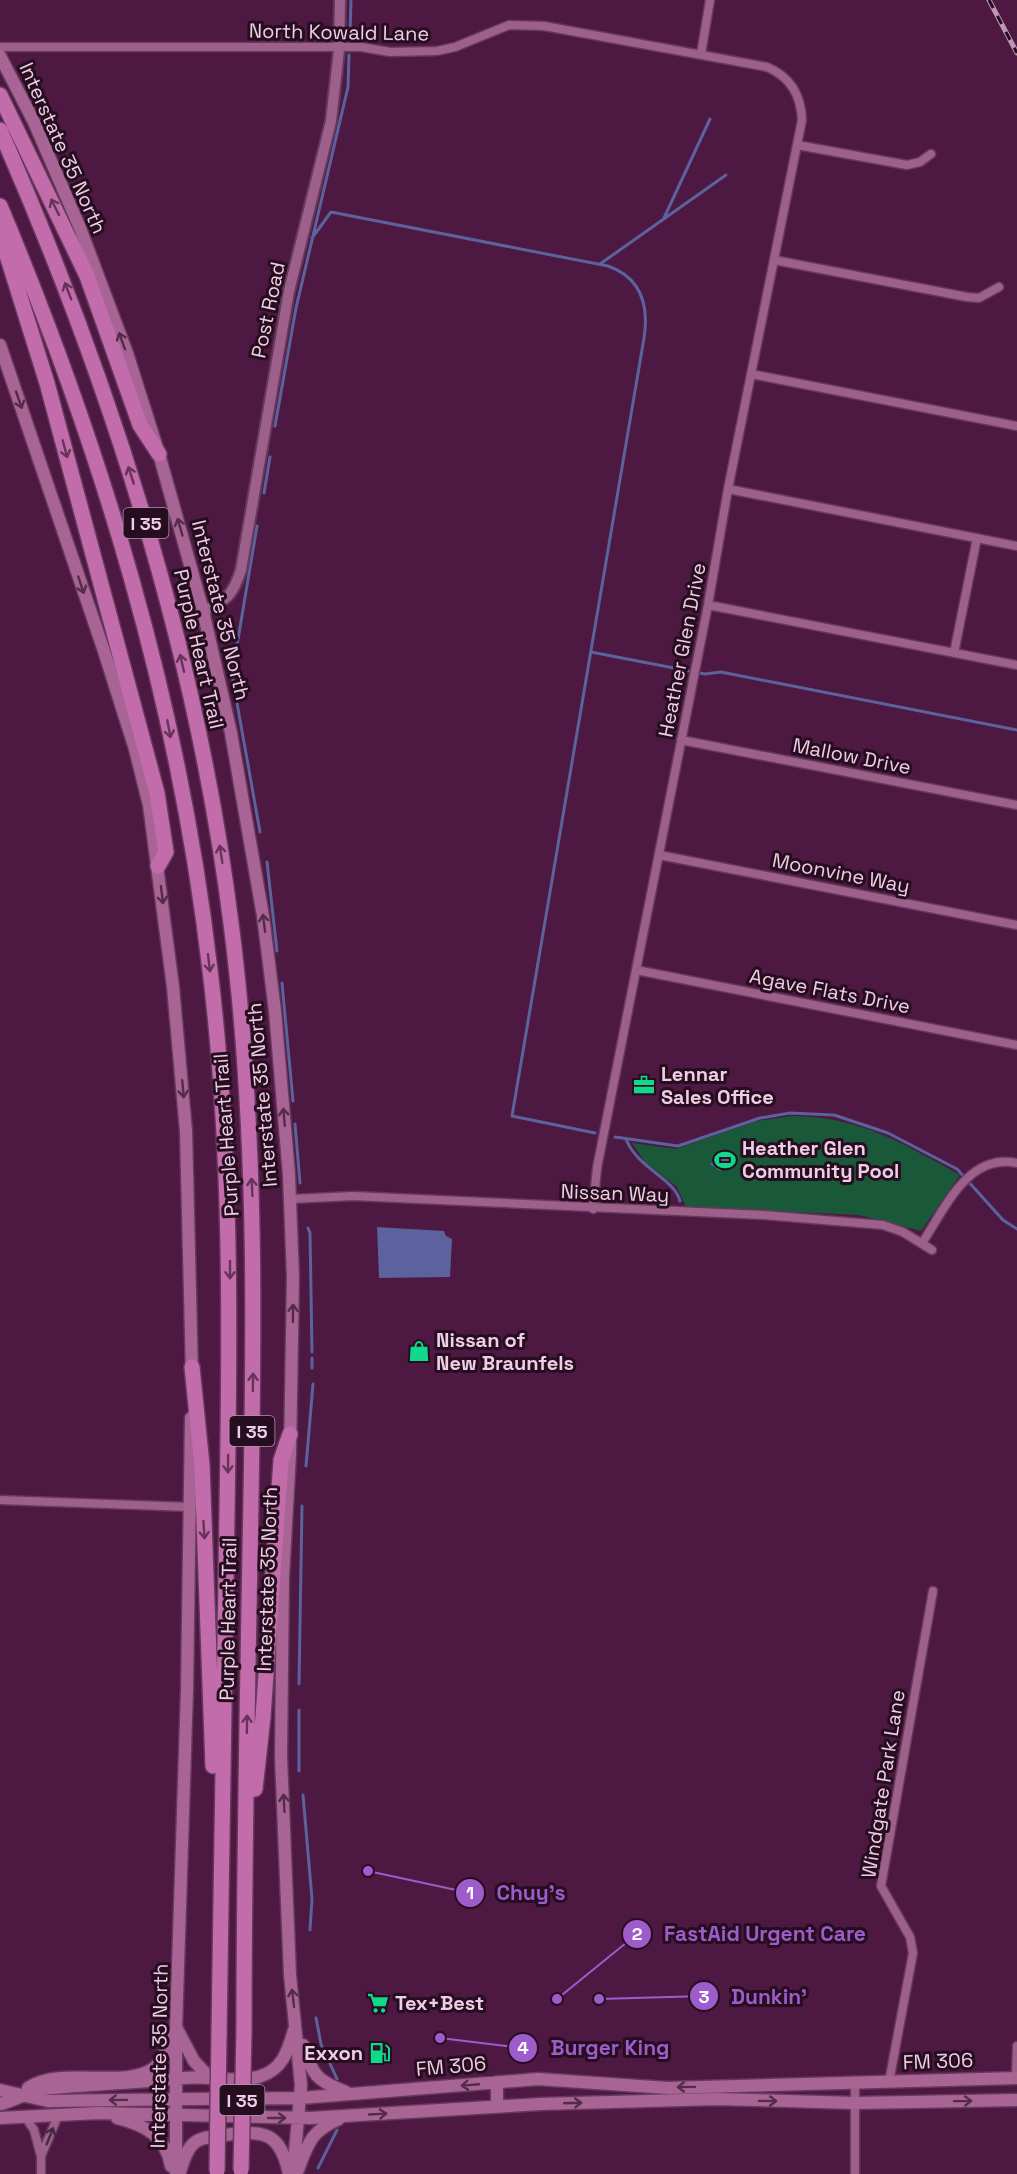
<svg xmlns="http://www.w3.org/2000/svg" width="1017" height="2174" font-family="'Space Grotesk',sans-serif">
  <rect width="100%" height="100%" fill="#4d1841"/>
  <path fill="#19593a" d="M793 1116C861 1117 902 1143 960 1175L921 1231 859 1215 686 1207 677 1187 645 1162 632 1143 676 1149 757 1121Z"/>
  <path fill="#5c629d" d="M725 1150 735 1154V1160L720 1171 710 1164Z
    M377 1227 444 1231 446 1236 452 1239 450 1277 379 1278Z"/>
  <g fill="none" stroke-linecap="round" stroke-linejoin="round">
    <path stroke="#5c629d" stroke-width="3" d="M350 35 351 0
      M664 218 710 119
      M312 238 331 212 608 266C642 278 649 306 644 338L512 1116 595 1133
      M600 264 726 175
      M275 426 296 308 348 87 349 55
      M264 493 270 457
      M257 526 232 675 260 832
      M591 652 705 674 721 672 1017 730
      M267 862 277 951
      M282 983 293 1101
      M295 1124 300 1183
      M615 1137 678 1146 760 1118 790 1113 834 1115 888 1133 957 1169 1003 1220 1017 1229
      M626 1139C637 1168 674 1178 680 1201
      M308 1228 310 1233 312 1352
      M312 1368V1358
      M306 1466 313 1384
      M299 1684 302 1506
      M299 1710V1771
      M303 1795 312 1899 310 1930
      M316 2018 321 2044 337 2079
      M318 2168 337 2130"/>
    <defs>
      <path id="minor" d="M0 47H361L390 52 437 51 455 47 509 25 544 26 767 67C791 77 801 96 802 120L728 489 708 605 597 1168 593 1209
        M701 54 710 0
        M797 145 907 165 920 162 931 154
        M774 260 967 297 979 298 999 287
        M751 374 1017 426
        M728 489 1017 546
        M708 605 1017 665
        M954 653 977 538
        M681 740 1017 805
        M659 855 1017 925
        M636 970 1017 1045
        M291 1199 353 1196 764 1215 883 1225 903 1232 932 1250
        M922 1243C945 1209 967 1153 1017 1163
        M0 1500 190 1507
        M1016 2078 1017 2046
        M889 2082 913 1953 910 1937 881 1886 933 1591
        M26 2118 34 2130 41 2156 58 2116
        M41 2174V2156
        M855 2174V2084"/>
      <path id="tertiary" d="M203 611C227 600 233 595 241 570L289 291 331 121 339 50 340 0"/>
      <path id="secondary" d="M0 56 34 122 80 228 127 353 159 454 203 611 231 733 263 916 275 1011 289 1175 293 1277 290 1454 283 1577 281 1757 290 1975 301 2085 293 2174
        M0 345 103 648 135 749 149 805 173 987 186 1131 192 1374
        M177 2029 194 2061 209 2077
        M303 2045C312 2075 317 2081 346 2092
        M497 2082V2107
        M28 2088C62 2065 124 2090 154 2068 164 2060 169 2043 175 2032
        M0 2090 48 2101 189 2099 301 2098 538 2079 668 2088 1017 2078
        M0 2104C15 2101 28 2091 43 2089 90 2084 137 2083 184 2078 209 2075 238 2084 261 2076 283 2069 288 2050 294 2030
        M0 2118 98 2113 310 2118 541 2104 717 2099 855 2103 1017 2100
        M117 2118C145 2125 166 2136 171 2166
        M298 2170C308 2143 311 2131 339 2119
        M180 2172C183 2162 186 2150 194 2143 202 2136 215 2137 225 2135 265 2130 280 2132 289 2174
        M176 2174V2028L187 1690 191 1418"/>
      <path id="motorway" d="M0 95 87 276 140 425 159 454
        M0 130C112 385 198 654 232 931 258 1138 254 1346 250 1554 247 1713 244 1872 244 2031
        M0 206C103 452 179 704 210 970 232 1150 230 1330 227 1511 224 1686 222 1860 219 2034
        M0 233 47 383 157 793 166 852 158 866
        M192 1367 202 1465 213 1766
        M255 1789 263 1717 281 1460 290 1434"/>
    </defs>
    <use href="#minor" stroke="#66395c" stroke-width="11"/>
    <use href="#tertiary" stroke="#66395c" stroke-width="14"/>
    <use href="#secondary" stroke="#66395c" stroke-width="15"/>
    <use href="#motorway" stroke="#66395c" stroke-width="18"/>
    <use href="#minor" stroke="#9c608b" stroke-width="8"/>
    <use href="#tertiary" stroke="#9c608b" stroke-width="10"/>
    <use href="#secondary" stroke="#a86495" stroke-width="12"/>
    <use href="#motorway" stroke="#c36cac" stroke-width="15"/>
    <defs>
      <path id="rail" d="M989 0 1017 53"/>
    </defs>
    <use href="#rail" stroke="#be96b3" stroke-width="5"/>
    <use href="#rail" stroke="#260e20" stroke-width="3" stroke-dasharray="9" stroke-linecap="butt"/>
    <defs>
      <path id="motorway-bridge" d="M241 2170 244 2031
        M217 2171 219 2034"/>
    </defs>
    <use href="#motorway-bridge" stroke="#66395c" stroke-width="18" stroke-linecap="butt"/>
    <use href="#motorway-bridge" stroke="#c36cac" stroke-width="15"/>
  </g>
  <defs><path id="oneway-shaft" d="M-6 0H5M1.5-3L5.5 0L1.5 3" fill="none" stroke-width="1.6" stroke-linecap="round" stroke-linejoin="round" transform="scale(1.5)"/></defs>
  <g stroke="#653458">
    <use href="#oneway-shaft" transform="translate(55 207) rotate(-116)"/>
    <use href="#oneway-shaft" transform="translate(68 291) rotate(-111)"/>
    <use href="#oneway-shaft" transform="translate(65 449) rotate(75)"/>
    <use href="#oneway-shaft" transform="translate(131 475) rotate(-108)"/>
    <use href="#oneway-shaft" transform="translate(182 663) rotate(-103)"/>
    <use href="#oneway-shaft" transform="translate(169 729) rotate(79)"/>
    <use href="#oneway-shaft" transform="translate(221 854) rotate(-99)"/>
    <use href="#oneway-shaft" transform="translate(209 963) rotate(83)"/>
    <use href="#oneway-shaft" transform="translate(252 1187) rotate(-93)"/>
    <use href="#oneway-shaft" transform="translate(230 1270) rotate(90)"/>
    <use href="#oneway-shaft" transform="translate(253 1382) rotate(-89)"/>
    <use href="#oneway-shaft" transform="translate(228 1464) rotate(91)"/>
    <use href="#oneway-shaft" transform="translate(204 1530) rotate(86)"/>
    <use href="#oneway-shaft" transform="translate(247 1724) rotate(-89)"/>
  </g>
  <g stroke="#542c49">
    <use href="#oneway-shaft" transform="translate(122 341) rotate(-110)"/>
    <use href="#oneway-shaft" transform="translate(19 400) rotate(71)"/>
    <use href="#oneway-shaft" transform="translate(180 527) rotate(-106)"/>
    <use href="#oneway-shaft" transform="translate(81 585) rotate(72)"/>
    <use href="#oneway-shaft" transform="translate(162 895) rotate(83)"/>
    <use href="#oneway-shaft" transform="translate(264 923) rotate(-97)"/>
    <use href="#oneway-shaft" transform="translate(183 1089) rotate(85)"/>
    <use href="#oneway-shaft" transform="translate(284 1117) rotate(-95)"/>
    <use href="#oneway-shaft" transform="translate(293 1313) rotate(-89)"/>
    <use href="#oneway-shaft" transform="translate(284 1803) rotate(-93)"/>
    <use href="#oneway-shaft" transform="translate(293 1998) rotate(-97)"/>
    <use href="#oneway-shaft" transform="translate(470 2085) rotate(175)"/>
    <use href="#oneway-shaft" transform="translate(686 2087) rotate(179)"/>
    <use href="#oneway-shaft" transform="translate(118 2100) rotate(179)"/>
    <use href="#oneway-shaft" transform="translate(768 2101) rotate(1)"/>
    <use href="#oneway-shaft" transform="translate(963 2101) rotate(-1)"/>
    <use href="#oneway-shaft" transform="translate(573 2103) rotate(-2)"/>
    <use href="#oneway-shaft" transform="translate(378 2114) rotate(-3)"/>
    <use href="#oneway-shaft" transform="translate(277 2118)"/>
  </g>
  <use stroke="#492740" href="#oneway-shaft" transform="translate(50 2136) rotate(-68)"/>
  <defs>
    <symbol id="office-bare" viewBox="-9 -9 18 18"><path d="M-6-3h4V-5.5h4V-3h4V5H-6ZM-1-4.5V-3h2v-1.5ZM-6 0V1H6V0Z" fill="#11d98a" stroke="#260e20" stroke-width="2.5" paint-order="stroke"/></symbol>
    <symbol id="stadium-bare" viewBox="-9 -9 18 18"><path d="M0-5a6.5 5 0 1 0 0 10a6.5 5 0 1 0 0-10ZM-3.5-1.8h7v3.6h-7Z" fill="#11d98a" stroke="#260e20" stroke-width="2.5" paint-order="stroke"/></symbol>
    <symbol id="shop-bare" viewBox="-9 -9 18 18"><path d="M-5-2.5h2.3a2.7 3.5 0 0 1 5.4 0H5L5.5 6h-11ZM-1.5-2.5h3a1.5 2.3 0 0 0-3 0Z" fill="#11d98a" stroke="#260e20" stroke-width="2.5" paint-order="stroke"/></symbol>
    <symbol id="supermarket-bare" viewBox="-9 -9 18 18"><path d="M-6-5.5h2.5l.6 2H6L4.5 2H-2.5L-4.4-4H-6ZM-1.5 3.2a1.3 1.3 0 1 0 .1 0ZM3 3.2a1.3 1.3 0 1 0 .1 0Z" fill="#11d98a" stroke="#260e20" stroke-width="2.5" paint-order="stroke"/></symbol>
    <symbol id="fuel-bare" viewBox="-9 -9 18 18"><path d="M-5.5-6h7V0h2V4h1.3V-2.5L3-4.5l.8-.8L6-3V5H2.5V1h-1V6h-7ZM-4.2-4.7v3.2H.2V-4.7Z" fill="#11d98a" stroke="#260e20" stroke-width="2.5" paint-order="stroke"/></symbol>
  </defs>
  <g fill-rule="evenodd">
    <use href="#office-bare" x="629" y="1070" width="30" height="30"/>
    <use href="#stadium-bare" x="710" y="1145" width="30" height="30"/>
    <use href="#shop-bare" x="404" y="1336" width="30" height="30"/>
    <use href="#supermarket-bare" x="363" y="1988" width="30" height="30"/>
    <use href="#fuel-bare" x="365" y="2038" width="30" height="30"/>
  </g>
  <g text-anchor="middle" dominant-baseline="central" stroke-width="6" stroke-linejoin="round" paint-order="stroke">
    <g fill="#260e20" stroke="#b394a9" stroke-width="1.5">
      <rect x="123.5" y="508" width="45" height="30" rx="4.5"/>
      <rect x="229.5" y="1416" width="45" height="30" rx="4.5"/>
      <rect x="219.5" y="2085" width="45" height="30" rx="4.5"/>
    </g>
    <g font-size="18" font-weight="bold" fill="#efcde4">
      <text x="146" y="523">I 35</text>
      <text x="252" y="1431">I 35</text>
      <text x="242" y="2100">I 35</text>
    </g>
    <g font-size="20" fill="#efcde4" stroke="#260e20">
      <text transform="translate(339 32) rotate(1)">North Kowald Lane</text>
      <text transform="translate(63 148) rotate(66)">Interstate 35 North</text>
      <text transform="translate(268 310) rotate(-78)">Post Road</text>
      <text transform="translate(221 610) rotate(76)">Interstate 35 North</text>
      <text transform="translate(199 649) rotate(77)">Purple Heart Trail</text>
      <text transform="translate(682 650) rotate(-79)">Heather Glen Drive</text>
      <text transform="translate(852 756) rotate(11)">Mallow Drive</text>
      <text transform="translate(841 873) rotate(11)">Moonvine Way</text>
      <text transform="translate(830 991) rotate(11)">Agave Flats Drive</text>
      <text transform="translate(262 1095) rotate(-95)">Interstate 35 North</text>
      <text transform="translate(226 1135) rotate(-94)">Purple Heart Trail</text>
      <text transform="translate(615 1193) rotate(2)">Nissan Way</text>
      <text transform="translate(267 1579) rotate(-88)">Interstate 35 North</text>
      <text transform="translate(228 1619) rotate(-89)">Purple Heart Trail</text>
      <text transform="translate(883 1784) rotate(-81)">Windgate Park Lane</text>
      <text transform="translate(159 2056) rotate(-89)">Interstate 35 North</text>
      <text transform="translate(938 2061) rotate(-2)">FM 306</text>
      <text transform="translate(451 2066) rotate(-5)">FM 306</text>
    </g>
    <g font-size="20" font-weight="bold" fill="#efcde4" stroke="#260e20" text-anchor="start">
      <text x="661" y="1074">Lennar<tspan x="661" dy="23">Sales Office</tspan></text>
      <text x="742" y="1148">Heather Glen<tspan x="742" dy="23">Community Pool</tspan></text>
      <text x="436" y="1340">Nissan of<tspan x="436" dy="23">New Braunfels</tspan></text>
      <text x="395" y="2003">Tex+Best</text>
      <text x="363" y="2053" text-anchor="end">Exxon</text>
    </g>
  </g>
  <path fill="none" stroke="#9e5cca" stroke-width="2" d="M368 1871L470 1893M557 1999L637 1934M599 1999L704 1996M440 2038L523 2048"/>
  <g fill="#9e5cca" stroke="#260e20" stroke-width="2">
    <circle cx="368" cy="1871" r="6"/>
    <circle cx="557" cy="1999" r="6"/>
    <circle cx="599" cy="1999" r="6"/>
    <circle cx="440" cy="2038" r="6"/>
    <circle cx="470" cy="1893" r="15"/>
    <circle cx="637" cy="1934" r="15"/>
    <circle cx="704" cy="1996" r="15"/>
    <circle cx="523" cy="2048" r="15"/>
  </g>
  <g font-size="18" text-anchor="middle" font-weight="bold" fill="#fff">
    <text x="470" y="1899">1</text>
    <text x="637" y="1940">2</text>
    <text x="704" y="2003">3</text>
    <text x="523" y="2054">4</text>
  </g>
  <g font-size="21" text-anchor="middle" font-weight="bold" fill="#9e5cca" stroke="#260e20" stroke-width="6" stroke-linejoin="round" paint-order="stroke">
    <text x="531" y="1900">Chuy's</text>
    <text x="765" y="1941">FastAid Urgent Care</text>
    <text x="769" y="2004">Dunkin'</text>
    <text x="610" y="2055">Burger King</text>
  </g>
</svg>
